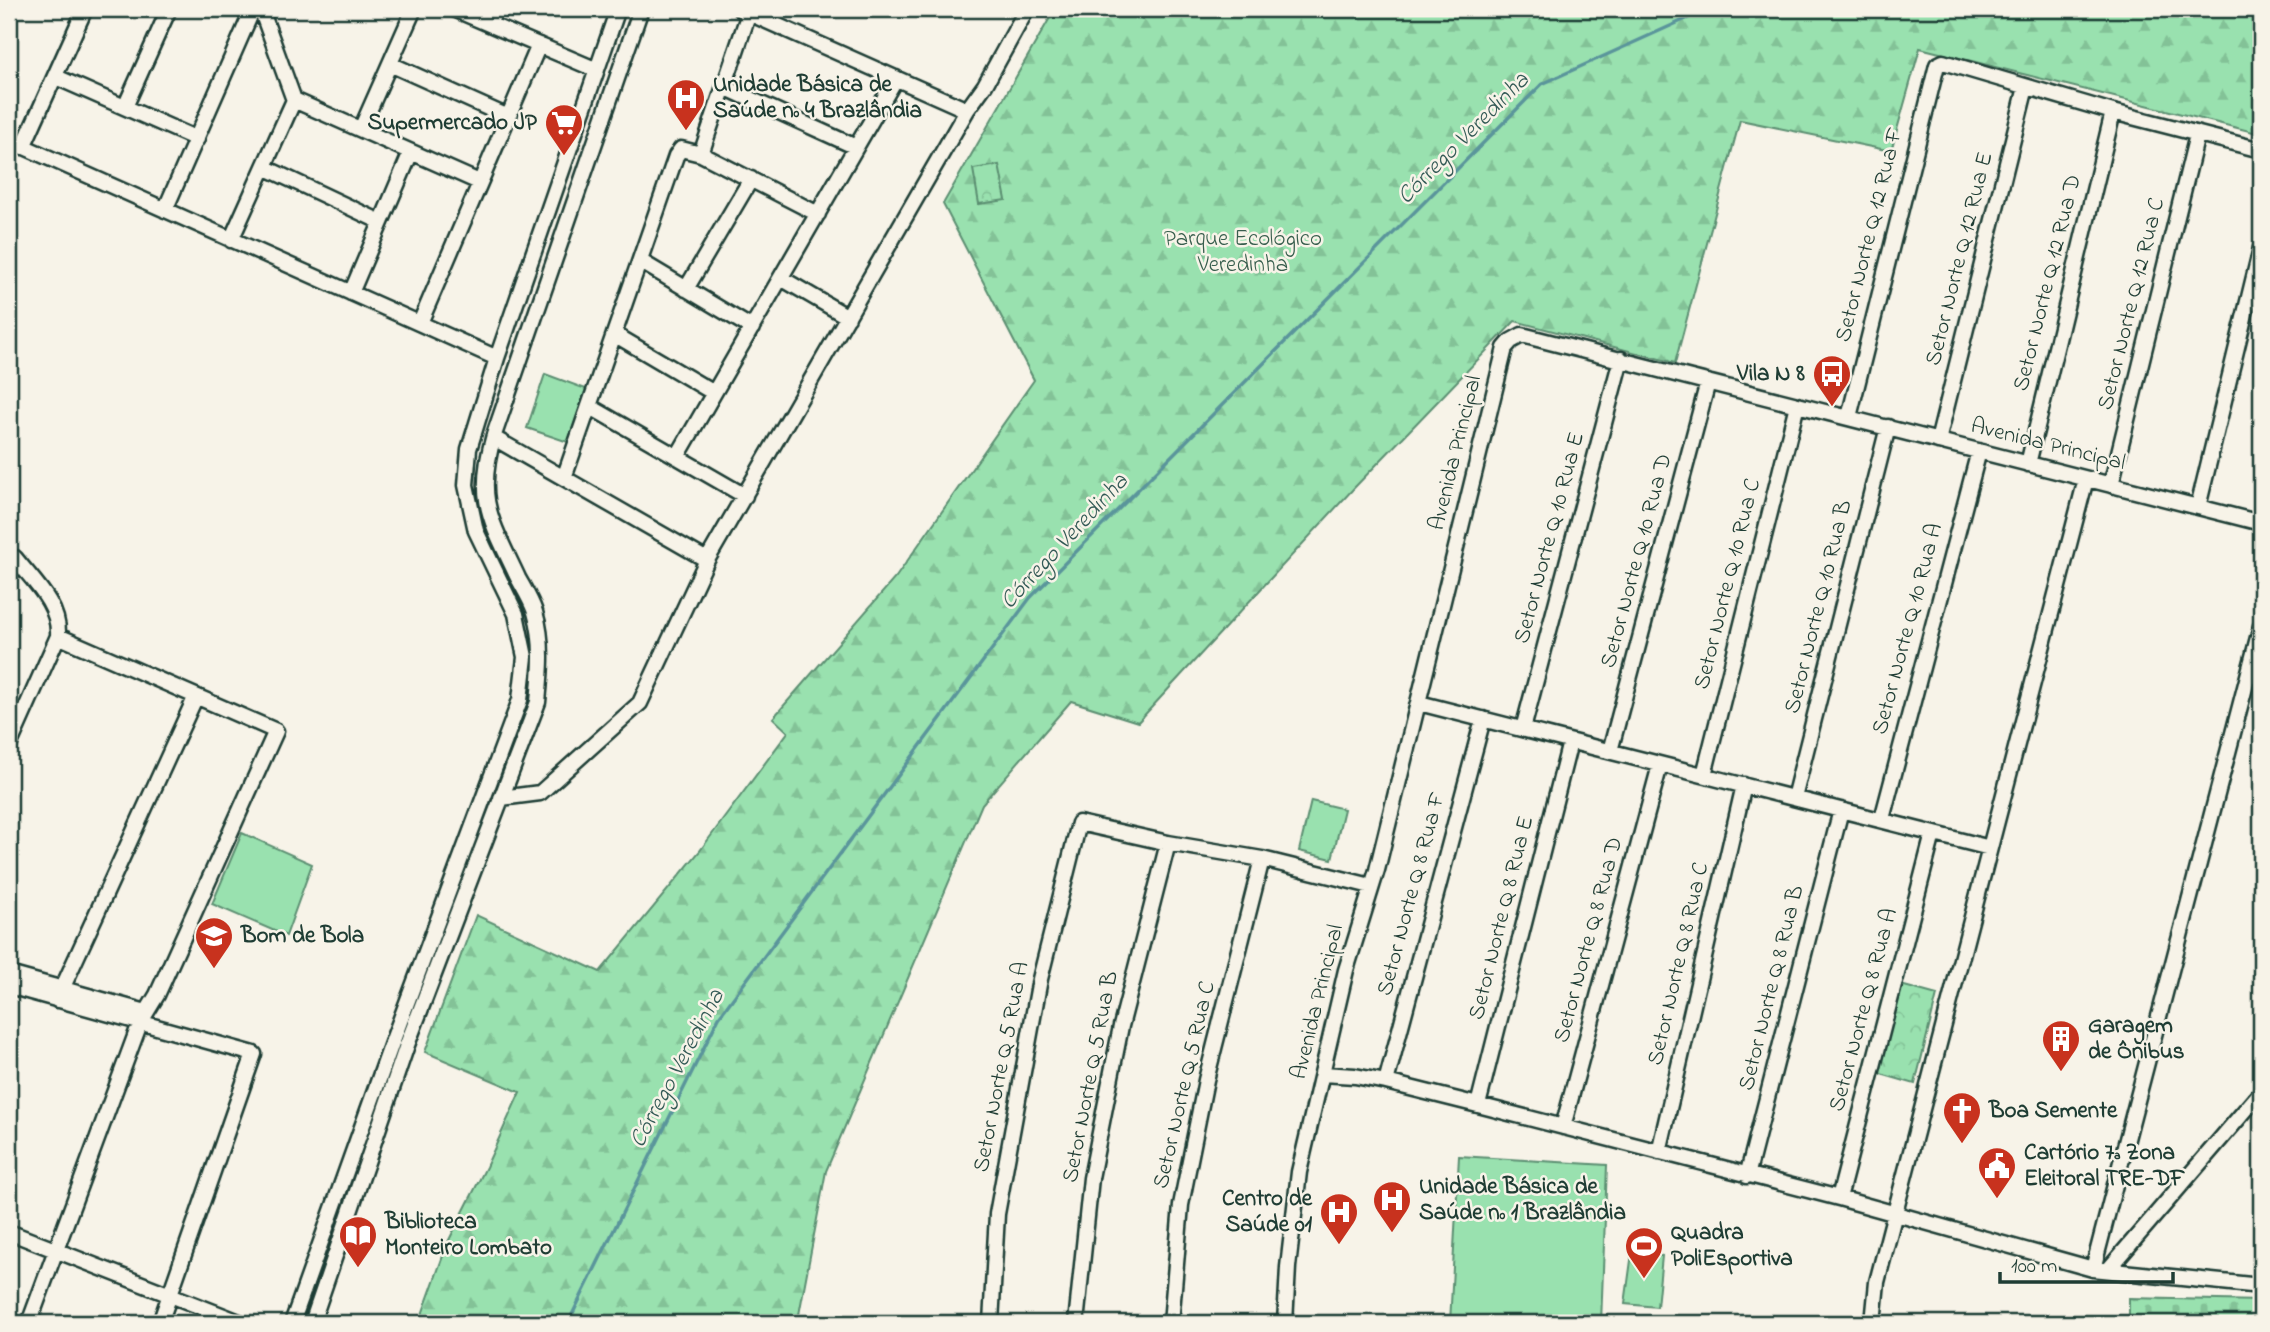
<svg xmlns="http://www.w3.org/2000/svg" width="2270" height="1332" font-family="'Indie Flower',sans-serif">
  <defs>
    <pattern id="forest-firs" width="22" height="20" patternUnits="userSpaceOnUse" patternTransform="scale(1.75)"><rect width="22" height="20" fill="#99e1af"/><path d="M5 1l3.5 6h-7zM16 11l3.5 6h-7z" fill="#83c297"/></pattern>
    <pattern id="cemetery-stones" width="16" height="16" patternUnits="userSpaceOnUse" patternTransform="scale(1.75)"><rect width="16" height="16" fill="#99e1af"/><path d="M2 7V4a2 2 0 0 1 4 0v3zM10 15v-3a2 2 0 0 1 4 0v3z" fill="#83c297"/></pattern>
    <pattern id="park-crowns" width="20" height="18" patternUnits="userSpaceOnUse" patternTransform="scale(1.75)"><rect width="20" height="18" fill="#99e1af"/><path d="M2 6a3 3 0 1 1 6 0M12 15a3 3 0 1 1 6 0" fill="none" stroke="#83c297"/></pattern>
  </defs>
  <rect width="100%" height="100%" fill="#f7f3e8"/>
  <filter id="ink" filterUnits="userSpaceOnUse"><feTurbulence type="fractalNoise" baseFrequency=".0143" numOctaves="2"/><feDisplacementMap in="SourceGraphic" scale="14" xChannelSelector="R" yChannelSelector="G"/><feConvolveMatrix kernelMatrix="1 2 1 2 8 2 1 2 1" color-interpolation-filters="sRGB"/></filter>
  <g filter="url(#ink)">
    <path fill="url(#forest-firs)" stroke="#5c8f72" stroke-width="2" d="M1055 9H1125L1142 19 1148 9H2261V134L1920 48 1891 151 1740 120 1675 363 1515 321 1354 488 1138 722 1071 701 982 804 826 1171 798 1320 735 1323H419L448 1242 486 1167 520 1092 425 1052 476 915 600 972 699 852 788 732 773 718 896 577 1034 380 943 204Z"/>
    <path fill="url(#cemetery-stones)" stroke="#5c8f72" stroke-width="2" d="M2129 1298 2261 1301V1323H2129Z"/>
    <path fill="url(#park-crowns)" stroke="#5c8f72" stroke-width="2" d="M999 165 1006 200 979 204 973 169Z
      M1897 984 1937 995 1915 1084 1874 1072Z"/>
    <path fill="#99e1af" stroke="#5c8f72" stroke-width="2" d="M545 374 586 389 568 442 527 428Z
      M1311 801 1344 809 1332 859 1299 851Z
      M242 833 312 864 286 936 212 904Z
      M1459 1156 1607 1165 1601 1323H1450Z
      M1632 1253 1662 1256 1657 1307 1625 1304Z"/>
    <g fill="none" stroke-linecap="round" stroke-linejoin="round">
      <path stroke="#5a959b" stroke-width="3.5" d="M568 1323 719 1017 1030 598 1542 84 1708 9"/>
      <defs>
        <path id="minor" d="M261 9 294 100
          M454 9 597 70
          M740 9 967 110
          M489 24 496 9
          M390 64 508 117
          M56 77 197 139
          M724 87 856 147
          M294 100 479 182
          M125 107 169 9
          M361 129 414 9
          M9 140 497 358
          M23 147 85 9
          M701 154 749 13
          M264 167 381 222
          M165 210 253 9
          M231 240 294 100
          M640 261 752 328
          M781 278 848 317
          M686 289 751 179
          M351 293 411 152
          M420 323 539 45
          M614 334 714 393
          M589 406 745 496
          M1849 417 1937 65 1943 62 2113 112 2261 150
          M494 438 707 560
          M1938 441 2026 87
          M677 457 896 78
          M2028 464 2113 112
          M564 478 676 156 681 149 701 154 818 214
          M2111 485 2197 135
          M2198 507 2261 248
          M15 558C34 582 60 605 58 636
          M1419 703 1990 848
          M1523 729 1621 359
          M9 746 58 636 276 731 157 995 140 1023 29 1323
          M1610 751 1708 382
          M1704 775 1797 405
          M501 798 540 793 640 703 707 560 967 110 985 85 1027 9
          M1794 798 1888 427
          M1882 819 1979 451
          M9 974 146 1012
          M9 986 254 1054 160 1323
          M57 1000 196 696
          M1322 1074 1355 1076 1386 1082 1478 1105 1839 1198 2093 1269 2261 1286
          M1386 1082 1483 719
          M1478 1105 1570 742
          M1563 1127 1660 765
          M1659 1152 1744 785
          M1747 1176 1841 810
          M1839 1198 1933 834
          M9 1232 242 1323
          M2093 1269 2261 626
          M2102 1270H2108L2261 1092
          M292 1323 393 1040 520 700 525 657 516 614 476 531 466 485 469 449 497 358 618 9
          M312 1323 407 1045 538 702C541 671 544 642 535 612 531 600 524 589 518 578 491 520 475 500 494 435L641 9
          M991 1323 997 1214 1040 979 1079 823 1168 843 1262 859 1371 886
          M1076 1323 1091 1178 1121 1026 1168 843
          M1171 1323 1181 1205 1206 1080 1262 859
          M1285 1323 1288 1267 1299 1172 1346 970 1377 870 1505 348 1511 341 1522 335 2261 523
          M1873 1323 1877 1282 2086 479"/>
      </defs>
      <use href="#minor" stroke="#1f3d34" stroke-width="19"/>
      <use href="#minor" stroke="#f7f3e8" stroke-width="14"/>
    </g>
  </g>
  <defs>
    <symbol id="hospital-pin" viewBox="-11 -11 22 30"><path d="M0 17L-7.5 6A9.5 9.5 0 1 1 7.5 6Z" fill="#c8321e" stroke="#f7f3e8"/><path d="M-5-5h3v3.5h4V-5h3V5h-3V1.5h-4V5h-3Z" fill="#fff"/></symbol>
    <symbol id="supermarket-pin" viewBox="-11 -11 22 30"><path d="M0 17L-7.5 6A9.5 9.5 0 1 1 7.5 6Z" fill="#c8321e" stroke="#f7f3e8"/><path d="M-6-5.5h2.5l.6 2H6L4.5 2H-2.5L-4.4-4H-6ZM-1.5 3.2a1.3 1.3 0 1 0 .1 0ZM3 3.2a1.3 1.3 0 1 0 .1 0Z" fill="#fff"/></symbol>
    <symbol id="bus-pin" viewBox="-11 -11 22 30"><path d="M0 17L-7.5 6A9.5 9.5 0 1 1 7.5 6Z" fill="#c8321e" stroke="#f7f3e8"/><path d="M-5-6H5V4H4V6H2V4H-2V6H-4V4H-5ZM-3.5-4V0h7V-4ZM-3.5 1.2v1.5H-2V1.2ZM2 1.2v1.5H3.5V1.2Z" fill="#fff"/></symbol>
    <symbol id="school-pin" viewBox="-11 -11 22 30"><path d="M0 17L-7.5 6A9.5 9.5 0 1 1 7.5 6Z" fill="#c8321e" stroke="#f7f3e8"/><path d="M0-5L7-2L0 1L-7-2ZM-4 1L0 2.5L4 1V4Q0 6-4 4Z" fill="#fff"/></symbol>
    <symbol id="building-pin" viewBox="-11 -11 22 30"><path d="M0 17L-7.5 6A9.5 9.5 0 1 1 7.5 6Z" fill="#c8321e" stroke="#f7f3e8"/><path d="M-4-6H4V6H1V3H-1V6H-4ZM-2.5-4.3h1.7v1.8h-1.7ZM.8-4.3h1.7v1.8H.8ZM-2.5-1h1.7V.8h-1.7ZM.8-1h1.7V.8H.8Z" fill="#fff"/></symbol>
    <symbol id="church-pin" viewBox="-11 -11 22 30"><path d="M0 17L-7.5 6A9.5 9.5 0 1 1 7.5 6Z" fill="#c8321e" stroke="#f7f3e8"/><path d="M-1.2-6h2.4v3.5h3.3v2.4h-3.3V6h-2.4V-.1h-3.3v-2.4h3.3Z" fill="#fff"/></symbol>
    <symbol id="civic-pin" viewBox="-11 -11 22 30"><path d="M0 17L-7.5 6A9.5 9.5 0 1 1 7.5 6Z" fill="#c8321e" stroke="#f7f3e8"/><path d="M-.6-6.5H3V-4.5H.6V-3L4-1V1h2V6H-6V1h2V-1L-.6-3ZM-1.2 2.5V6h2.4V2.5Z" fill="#fff"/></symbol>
    <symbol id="library-pin" viewBox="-11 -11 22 30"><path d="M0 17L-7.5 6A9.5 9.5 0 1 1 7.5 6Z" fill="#c8321e" stroke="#f7f3e8"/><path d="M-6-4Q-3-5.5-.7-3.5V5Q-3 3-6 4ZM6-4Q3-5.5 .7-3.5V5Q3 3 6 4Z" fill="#fff"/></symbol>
    <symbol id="stadium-pin" viewBox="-11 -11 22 30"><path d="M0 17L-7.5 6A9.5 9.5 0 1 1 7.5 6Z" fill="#c8321e" stroke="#f7f3e8"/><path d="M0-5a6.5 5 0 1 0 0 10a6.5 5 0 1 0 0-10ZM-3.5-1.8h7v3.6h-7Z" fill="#fff"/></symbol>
  </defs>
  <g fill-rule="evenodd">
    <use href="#hospital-pin" x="664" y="76" width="44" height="60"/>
    <use href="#supermarket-pin" x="542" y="101" width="44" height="60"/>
    <use href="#bus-pin" x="1810" y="352" width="44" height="60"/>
    <use href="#school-pin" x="192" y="914" width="44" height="60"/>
    <use href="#building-pin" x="2039" y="1017" width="44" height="60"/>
    <use href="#church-pin" x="1940" y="1089" width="44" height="60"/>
    <use href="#civic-pin" x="1975" y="1144" width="44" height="60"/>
    <use href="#hospital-pin" x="1370" y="1178" width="44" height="60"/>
    <use href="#hospital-pin" x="1317" y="1190" width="44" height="60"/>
    <use href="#library-pin" x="336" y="1213" width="44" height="60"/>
    <use href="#stadium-pin" x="1622" y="1224" width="44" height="60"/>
  </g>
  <g text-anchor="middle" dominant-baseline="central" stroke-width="5" stroke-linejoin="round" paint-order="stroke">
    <g font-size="23" font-weight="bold" fill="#1f3d34" stroke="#f7f3e8" text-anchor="start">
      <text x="713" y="85">Unidade Básica de<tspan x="713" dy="26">Saúde nº 4 Brazlândia</tspan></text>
      <text x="537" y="123" text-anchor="end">Supermercado JP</text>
      <text x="1805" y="374" text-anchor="end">Vila N 8</text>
      <text x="241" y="936">Bom de Bola</text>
      <text x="2088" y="1026">Garagem<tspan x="2088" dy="26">de Ônibus</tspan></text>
      <text x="1989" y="1111">Boa Semente</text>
      <text x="2024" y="1153">Cartório 7ª Zona<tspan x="2024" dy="26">Eleitoral TRE-DF</tspan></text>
      <text x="1419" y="1187">Unidade Básica de<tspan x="1419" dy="26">Saúde nº 1 Brazlândia</tspan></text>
      <text x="1312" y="1199" text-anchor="end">Centro de<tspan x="1312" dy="26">Saúde 01</tspan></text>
      <text x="385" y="1222">Biblioteca<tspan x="385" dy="26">Monteiro Lombato</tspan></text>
      <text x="1671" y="1233">Quadra<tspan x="1671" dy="26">PoliEsportiva</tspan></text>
    </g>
    <g font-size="23" fill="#1f3d34" stroke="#f7f3e8">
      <text transform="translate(1870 235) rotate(-76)">Setor Norte Q 12 Rua F</text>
      <text transform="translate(1960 259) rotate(-76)">Setor Norte Q 12 Rua E</text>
      <text transform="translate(2048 283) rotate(-76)">Setor Norte Q 12 Rua D</text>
      <text transform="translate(2132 304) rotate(-76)">Setor Norte Q 12 Rua C</text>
      <text transform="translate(2048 445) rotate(14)">Avenida Principal</text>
      <text transform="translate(1456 453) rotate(-76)">Avenida Principal</text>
      <text transform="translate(1550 538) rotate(-75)">Setor Norte Q 10 Rua E</text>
      <text transform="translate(1637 561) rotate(-75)">Setor Norte Q 10 Rua D</text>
      <text transform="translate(1728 584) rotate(-76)">Setor Norte Q 10 Rua C</text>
      <text transform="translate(1819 607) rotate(-76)">Setor Norte Q 10 Rua B</text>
      <text transform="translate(1908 629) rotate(-75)">Setor Norte Q 10 Rua A</text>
      <text transform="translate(1412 894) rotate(-75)">Setor Norte Q 8 Rua F</text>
      <text transform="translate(1502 918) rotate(-76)">Setor Norte Q 8 Rua E</text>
      <text transform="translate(1589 940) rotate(-75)">Setor Norte Q 8 Rua D</text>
      <text transform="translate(1679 964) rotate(-77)">Setor Norte Q 8 Rua C</text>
      <text transform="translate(1772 988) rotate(-76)">Setor Norte Q 8 Rua B</text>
      <text transform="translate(1318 1002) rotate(-76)">Avenida Principal</text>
      <text transform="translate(1864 1010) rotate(-75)">Setor Norte Q 8 Rua A</text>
      <text transform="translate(1002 1067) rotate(-79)">Setor Norte Q 5 Rua A</text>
      <text transform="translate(1091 1077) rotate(-79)">Setor Norte Q 5 Rua B</text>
      <text transform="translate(1185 1085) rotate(-77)">Setor Norte Q 5 Rua C</text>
    </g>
    <g font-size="23" fill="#375e4d" stroke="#f7f3e8">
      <text x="1243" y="239">Parque Ecológico<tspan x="1243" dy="26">Veredinha</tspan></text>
    </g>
    <g font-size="24" font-style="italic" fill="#335a56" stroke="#f7f3e8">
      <text transform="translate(1464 139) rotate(-45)">Córrego Veredinha</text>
      <text transform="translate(1065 542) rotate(-47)">Córrego Veredinha</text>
      <text transform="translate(678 1069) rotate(-62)">Córrego Veredinha</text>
    </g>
  </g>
  <rect width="2270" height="1332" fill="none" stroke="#f7f3e8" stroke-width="35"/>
  <rect x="18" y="18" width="2235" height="1297" fill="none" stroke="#1f3d34" stroke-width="2.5" filter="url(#ink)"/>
  <path d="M2000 1272v10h173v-10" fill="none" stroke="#1f3d34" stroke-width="3.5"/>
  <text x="2011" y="1272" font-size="21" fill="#1f3d34" stroke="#f7f3e8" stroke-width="5" paint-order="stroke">100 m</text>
</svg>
